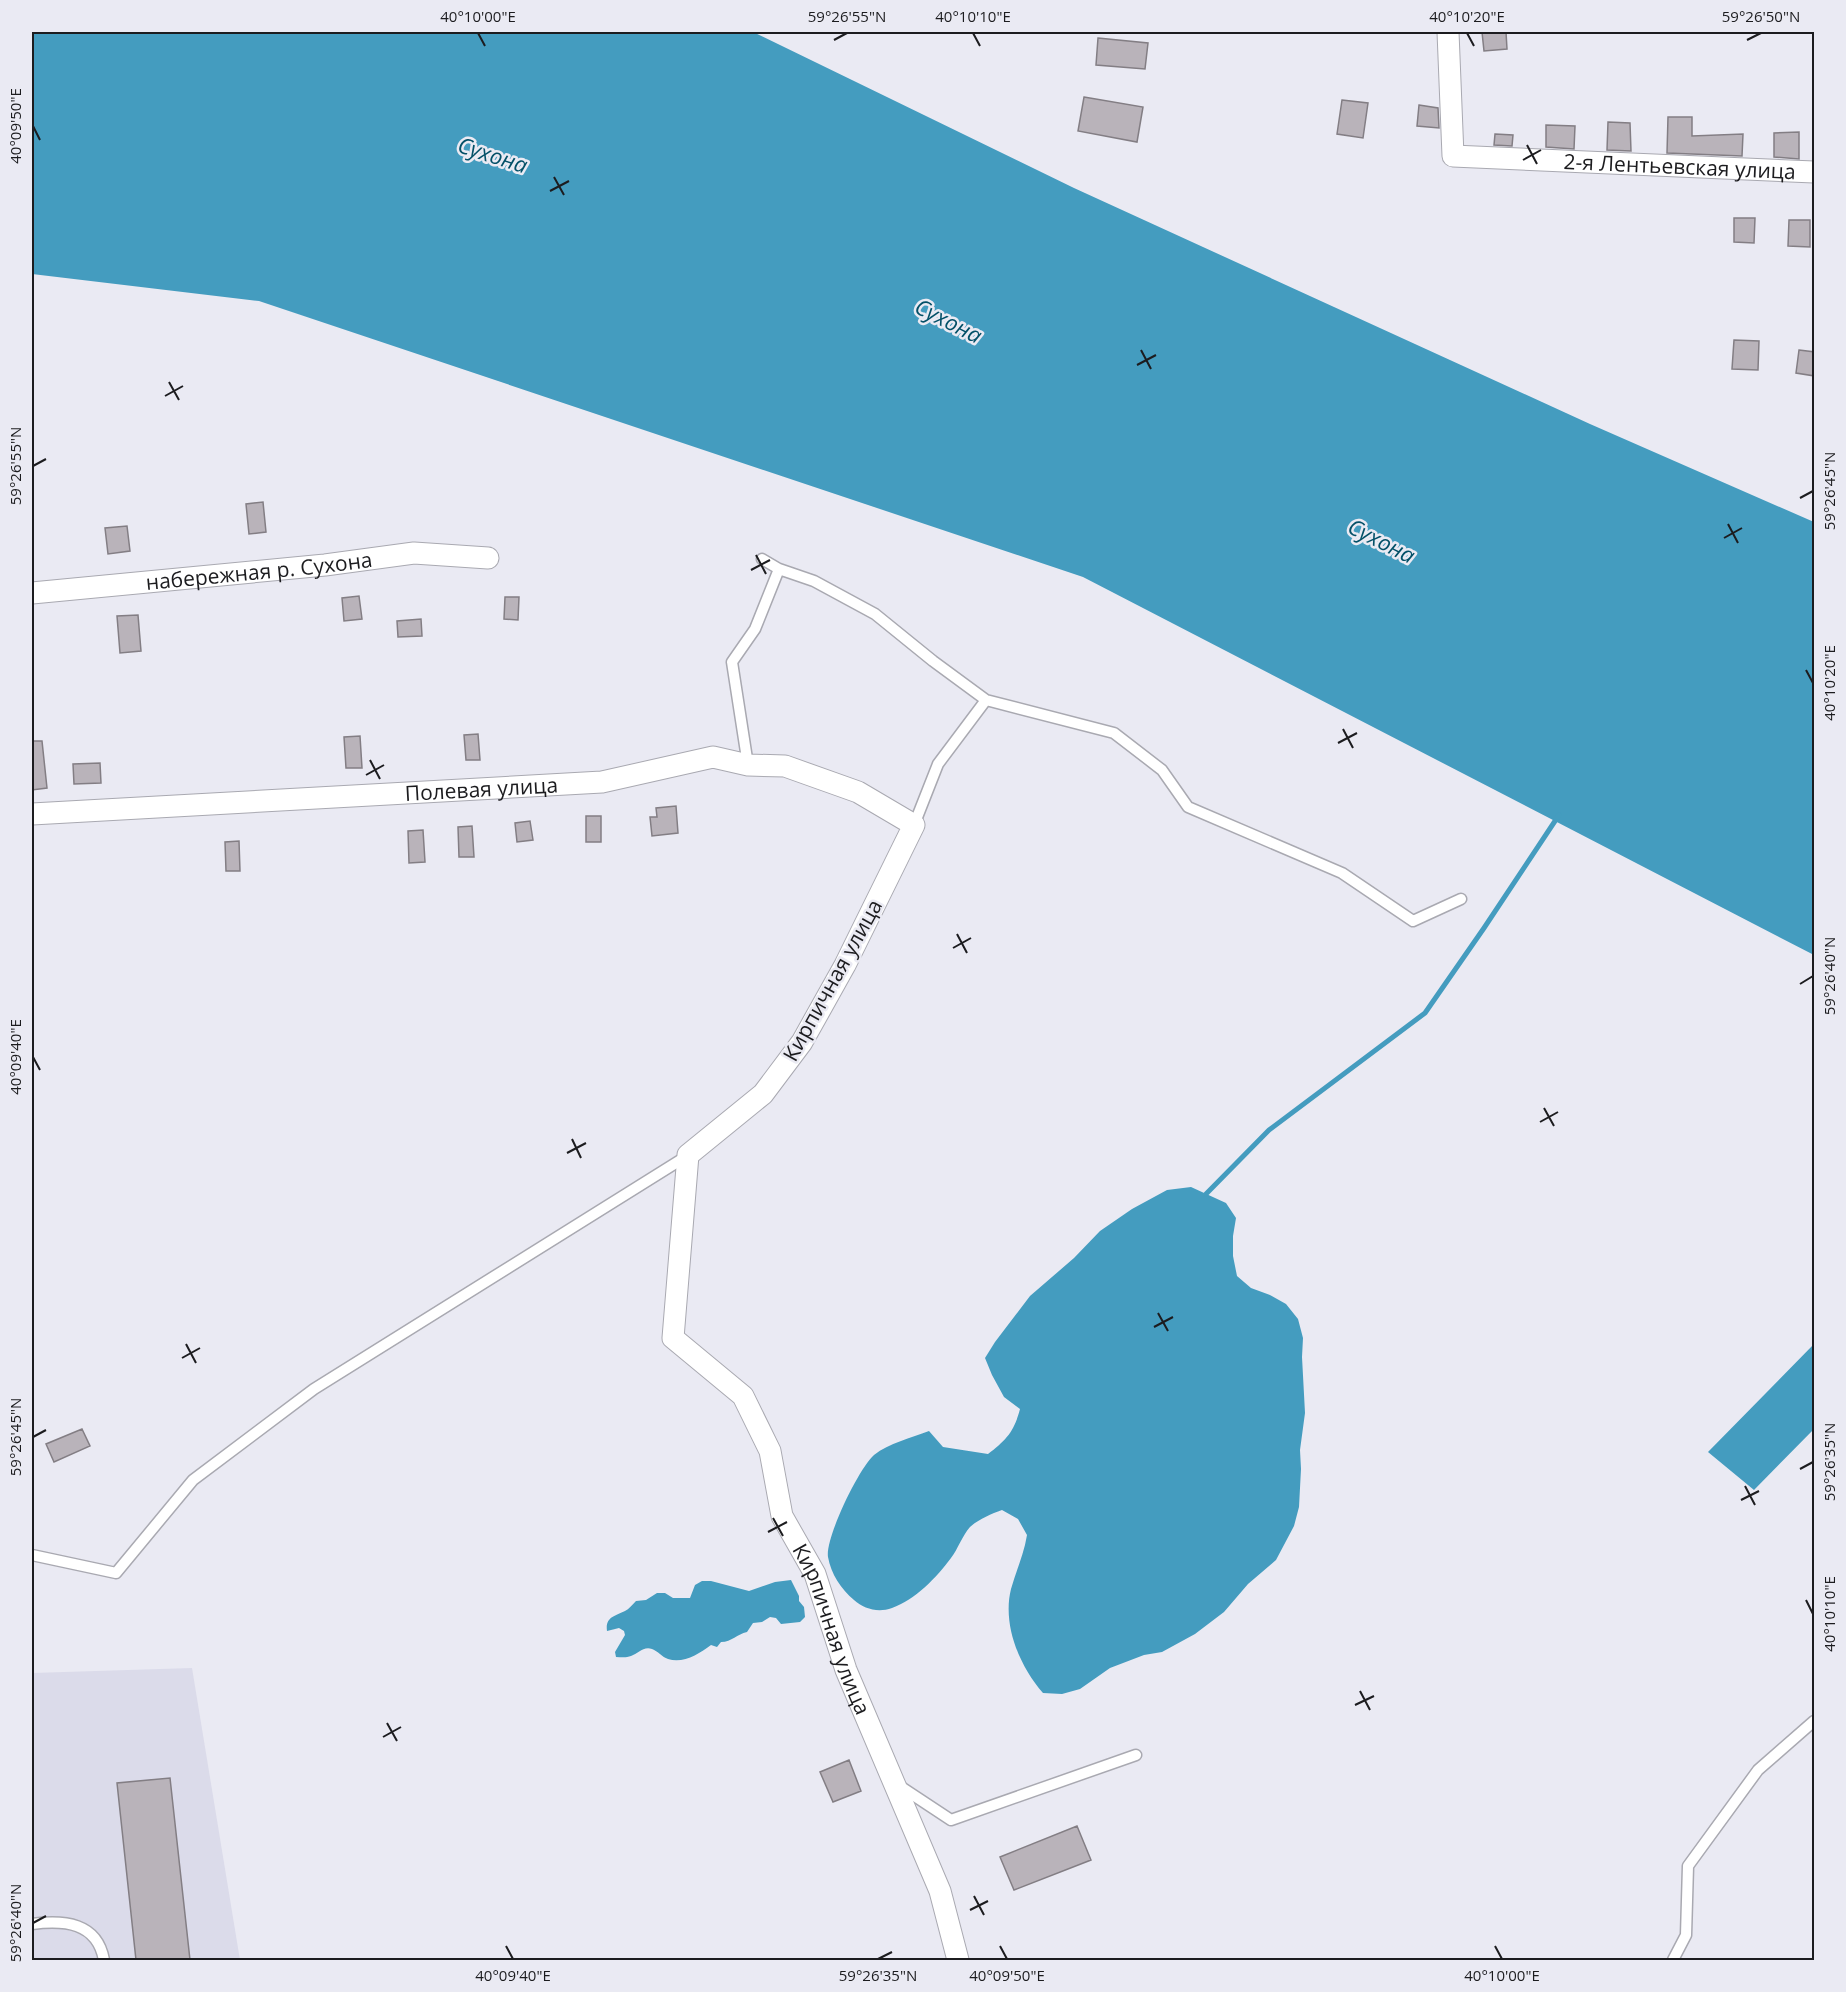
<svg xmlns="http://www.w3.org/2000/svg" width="1846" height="1992" font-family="'Open Sans',sans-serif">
  <rect width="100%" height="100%" fill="#eaeaf3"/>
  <path fill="#dbdbea" d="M192 1668 240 1960H32V1673Z"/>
  <path fill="#449cbf" d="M32 32H753L1074 188 1590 424 1814 522V955L1083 577 259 301 32 274Z
    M1191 1187 1226 1203 1236 1218 1233 1236V1256L1237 1276 1251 1288 1270 1295 1286 1304 1298 1319 1303 1338 1302 1357 1305 1413 1300 1450 1301 1469 1299 1507 1294 1526 1276 1560 1248 1584 1224 1612 1195 1634 1162 1652 1144 1655 1110 1668 1080 1689 1062 1694 1043 1693C1020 1667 1002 1625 1011 1589 1016 1571 1024 1554 1027 1535L1018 1519 1002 1510C991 1514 979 1519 970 1527 962 1536 958 1549 951 1558 937 1577 915 1600 892 1608 878 1613 864 1609 854 1600 841 1589 831 1574 828 1557 825 1538 859 1468 874 1455 889 1443 911 1438 929 1431L943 1447 988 1454C1006 1440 1014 1432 1020 1409L1004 1397 992 1375 985 1358 995 1342 1030 1296 1074 1258 1100 1231 1132 1209 1167 1190Z
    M1814 1344V1429L1754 1490 1708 1452Z
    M791 1580 799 1596V1601L804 1607 805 1617 800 1622 781 1624 776 1618 770 1617 762 1622 753 1623 747 1632C737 1634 732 1642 721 1642L717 1647 711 1645C699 1654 683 1664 668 1659 662 1657 658 1651 652 1649 643 1646 638 1654 631 1656 626 1658 621 1657 616 1657L615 1652 625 1635 624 1631 619 1628 607 1631C605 1617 615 1616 625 1611 629 1609 632 1605 636 1601L646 1600 657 1593H665L673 1598H690L695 1585 702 1581H711L749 1591 775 1582Z"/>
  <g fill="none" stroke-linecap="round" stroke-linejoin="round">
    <path stroke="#449cbf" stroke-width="5" d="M1206 1194 1269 1130 1425 1013 1484 928 1559 815"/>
  </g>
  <path fill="#b9b3ba" stroke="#837e84" stroke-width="1.5" d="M1482 32H1506L1507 49 1484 51Z
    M1098 38 1148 43 1145 69 1096 65Z
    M1084 97 1143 107 1137 142 1078 131Z
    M1342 100 1368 103 1363 138 1337 134Z
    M1419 105 1438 108 1439 128 1417 126Z
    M1668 117H1692V136L1743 134 1742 156 1667 153Z
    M1608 122 1630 123 1631 151 1607 150Z
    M1546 125 1575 126 1574 149 1546 147Z
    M1799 132V159L1774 157V133Z
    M1495 134 1513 135 1512 146 1494 145Z
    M1734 218H1755L1754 243 1734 242Z
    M1789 220H1810V247L1788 246Z
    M1734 340 1759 341 1758 370 1732 369Z
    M1799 350 1815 352V376L1796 373Z
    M263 502 266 532 249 534 246 504Z
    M127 526 130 551 108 554 105 528Z
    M359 596 362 619 344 621 342 598Z
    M505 597H519L518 620 504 619Z
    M138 615 141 651 120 653 117 616Z
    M421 619 422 636 398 637 397 621Z
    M478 734 480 760H466L464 735Z
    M360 736 362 768H346L344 737Z
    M32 741H42L47 788 32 790Z
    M100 763 101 783 74 784 73 764Z
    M676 806 678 833 652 836 650 817H657L656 808Z
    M586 816H601V842H586Z
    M530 821 533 840 517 842 515 823Z
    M472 826 474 857H459L458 827Z
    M423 830 425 862 409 863 408 831Z
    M239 841 240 871H226L225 842Z
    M82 1429 90 1446 54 1462 46 1444Z
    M849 1760 861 1791 833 1802 820 1772Z
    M170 1778 190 1960H136L117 1783Z
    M1077 1826 1091 1860 1014 1890 1000 1857Z"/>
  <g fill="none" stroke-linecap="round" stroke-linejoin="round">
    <defs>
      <path id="lane" d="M762 559 779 569 814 581 875 614 933 661 986 700
        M748 765 732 662 755 629 779 569
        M914 825 938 764 986 700 1114 733 1162 770 1188 807 1342 873 1413 921 1461 899
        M32 1555 116 1573 193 1480 314 1389 687 1156
        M898 1785 951 1820 1136 1755
        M32 1924C64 1920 97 1922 104 1960
        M1673 1960 1686 1935 1688 1866 1758 1770 1814 1721"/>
      <g id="street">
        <path id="s1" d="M1448 32 1453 156 1814 172"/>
        <path id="s2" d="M32 593 325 565 414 553 488 558"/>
        <path id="s3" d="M32 814 602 782 713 757 748 765 785 766 858 792 914 825 845 965 802 1042 763 1094 688 1155 673 1338 743 1396 770 1451 782 1516 815 1574 846 1670 940 1891 958 1960"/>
      </g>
    </defs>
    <use href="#lane" stroke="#a9a9b1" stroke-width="13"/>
    <use href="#street" stroke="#a9a9b1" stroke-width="23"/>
    <use href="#lane" stroke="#fff" stroke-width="10"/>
    <use href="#street" stroke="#fff" stroke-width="21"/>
  </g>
  <path fill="none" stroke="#1c1c1f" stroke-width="2" d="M478 33 485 46M973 33 980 46M1467 33 1474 46M834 40 847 33M1747 40 1761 33M33 126 40 140M1527 145 1537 164M1523 160 1541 150M554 177 564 195M550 191 569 181M1141 350 1151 369M1137 365 1156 355M169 382 179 400M165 396 183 386M33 466 46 459M1800 498 1813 491M1728 524 1738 543M1724 538 1742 528M756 555 766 574M751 570 770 560M1806 670 1813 683M1343 729 1353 748M1338 743 1357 733M370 760 380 779M366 775 384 765M957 934 967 953M953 948 971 938M1800 984 1813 976M33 1057 40 1070M1544 1108 1554 1126M1540 1122 1558 1112M572 1139 581 1158M567 1153 586 1143M1158 1313 1168 1331M1154 1327 1173 1317M186 1344 196 1363M182 1358 200 1348M33 1437 46 1430M1800 1469 1813 1462M1745 1486 1755 1505M1741 1500 1759 1491M773 1518 783 1536M768 1532 787 1522M1806 1600 1813 1614M1360 1691 1370 1710M1355 1705 1374 1696M387 1723 397 1741M383 1737 401 1727M974 1896 984 1915M970 1910 988 1901M33 1923 46 1916M506 1946 513 1959M1000 1946 1007 1959M1495 1946 1502 1959M878 1959 892 1952"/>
  <g text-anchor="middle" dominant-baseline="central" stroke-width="5" stroke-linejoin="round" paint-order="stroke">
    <g font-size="21" fill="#1c1c1f" stroke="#eaeaf3">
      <text stroke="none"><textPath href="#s1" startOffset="351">2-я Лентьевская улица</textPath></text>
      <text stroke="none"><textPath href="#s2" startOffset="228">набережная р. Сухона</textPath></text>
      <text stroke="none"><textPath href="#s3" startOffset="450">Полевая улица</textPath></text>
      <text transform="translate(832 980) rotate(-61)">Кирпичная улица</text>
      <text stroke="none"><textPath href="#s3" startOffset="1832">Кирпичная улица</textPath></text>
    </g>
    <g font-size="22" font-style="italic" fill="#035068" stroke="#eaeaf3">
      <text transform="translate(493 154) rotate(18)">Сухона</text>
      <text transform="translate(949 320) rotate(27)">Сухона</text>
      <text transform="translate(1382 540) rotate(27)">Сухона</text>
    </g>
  </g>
  <rect width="1846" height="1992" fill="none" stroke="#eaeaf3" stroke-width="66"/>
  <rect x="33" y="33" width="1780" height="1926" fill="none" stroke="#1c1c1f" stroke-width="2"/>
  <g font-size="15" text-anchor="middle" fill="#1c1c1f">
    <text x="478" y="22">40°10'00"E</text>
    <text x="847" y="22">59°26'55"N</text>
    <text x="973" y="22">40°10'10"E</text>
    <text x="1467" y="22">40°10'20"E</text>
    <text x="1761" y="22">59°26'50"N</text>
    <text transform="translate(16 126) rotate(-90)" y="5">40°09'50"E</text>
    <text transform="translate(16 466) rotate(-90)" y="5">59°26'55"N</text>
    <text transform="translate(1830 491) rotate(-90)" y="5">59°26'45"N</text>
    <text transform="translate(1830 683) rotate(-90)" y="5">40°10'20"E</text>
    <text transform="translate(1830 976) rotate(-90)" y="5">59°26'40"N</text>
    <text transform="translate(16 1057) rotate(-90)" y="5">40°09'40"E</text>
    <text transform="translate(16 1437) rotate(-90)" y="5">59°26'45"N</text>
    <text transform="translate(1830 1462) rotate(-90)" y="5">59°26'35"N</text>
    <text transform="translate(1830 1614) rotate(-90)" y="5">40°10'10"E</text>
    <text transform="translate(16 1923) rotate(-90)" y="5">59°26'40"N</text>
    <text x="513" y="1981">40°09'40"E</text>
    <text x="878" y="1981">59°26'35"N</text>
    <text x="1007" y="1981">40°09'50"E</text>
    <text x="1502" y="1981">40°10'00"E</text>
  </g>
</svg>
